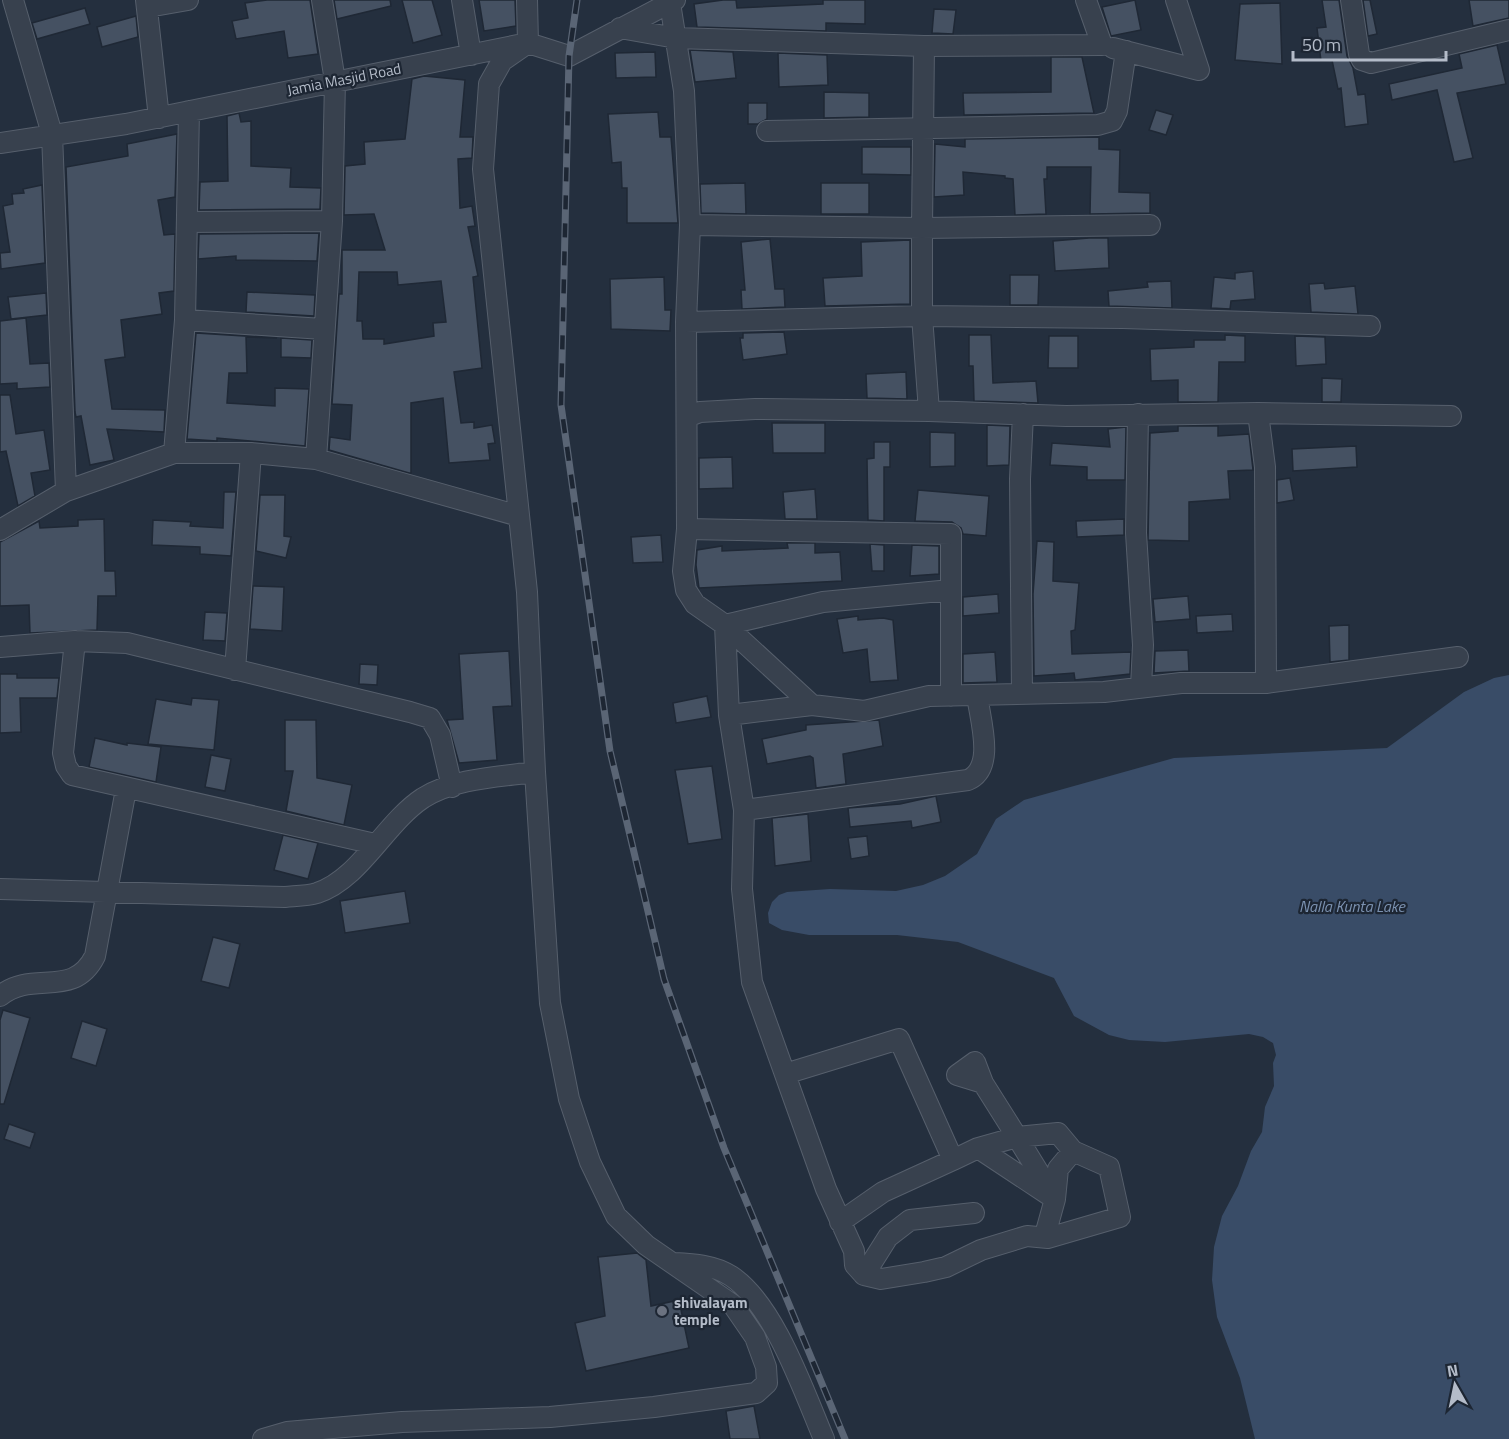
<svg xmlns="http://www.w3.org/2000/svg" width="1509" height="1439" font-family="'Titillium Web',sans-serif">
  <rect width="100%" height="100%" fill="#242f3e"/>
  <path fill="#394c67" d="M1509 675V1439H1255L1240 1378 1217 1317 1212 1280 1214 1247 1222 1216 1238 1186 1251 1151 1262 1132 1265 1107 1274 1086 1273 1063 1276 1055 1273 1043 1263 1037 1249 1034 1165 1042 1129 1040 1109 1035 1074 1016 1054 978 958 942 897 935H809L782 930 769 923 768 913 772 902 779 895 787 892 830 889 896 891 923 885 945 876 977 854 996 819 1024 800 1174 758 1387 748 1464 692 1494 678Z"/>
  <path fill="#455162" stroke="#1f2835" stroke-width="1.5" fill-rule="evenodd" d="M267 0H310L318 54 288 58 284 31 236 39 232 21 248 18 245 3Z
    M334 0H390L391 6 337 19Z
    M402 0H432L442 35 413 43Z
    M479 0H515L516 26 484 31Z
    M723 0H736L737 8 823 4V0H865V24L826 23V31L697 27 694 4Z
    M1135 0 1141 30 1111 36 1102 7Z
    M1322 0H1339L1347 56 1353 68 1358 95 1365 94 1368 124 1345 127 1341 88 1338 89 1332 60 1321 61 1317 28 1326 27Z
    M1363 0H1370L1377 34 1368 36Z
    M1469 0H1509V18L1473 26Z
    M1280 3 1282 64 1235 60 1240 4Z
    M85 8 90 24 37 39 32 23Z
    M934 9 956 10 953 34 932 33Z
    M136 16 138 37 102 47 97 27Z
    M1497 45 1506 84 1457 93 1473 158 1454 162 1437 90 1392 100 1389 84 1462 68 1459 54Z
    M690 50 733 52 736 78 695 82Z
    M655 52 656 77 616 78 615 53Z
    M778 53 827 55 828 85 779 87Z
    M1051 57H1082L1094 113 964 115 963 93 1051 92Z
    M424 76 465 80 460 137H473L472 158 458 159 460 208 472 206 475 226 468 227 478 276 473 277 482 368 454 372 461 423 474 422V428L492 425 495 443 488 444 490 460 449 463 443 398 411 403V473H409L329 450 330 437 350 440 352 405 332 404 339 294H342V250H385L374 214 344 215 345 166 365 164 364 142 405 139 412 79ZM359 272H397L398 285 441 281 446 322 433 323 434 336 384 344V339H363L362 321H357Z
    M824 92 869 93V117L824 118Z
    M748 103H767V119L758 124H748Z
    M1156 110 1173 115 1166 135 1149 130Z
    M658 112 660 137H671L678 223H627V188H622L621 162 612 163 608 114Z
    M239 113 241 122 251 121V166L291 168 290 187 321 188 320 209 199 210 200 182 228 181 227 116Z
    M177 134 175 197 158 200 164 235 175 234 174 291 159 293 162 314 121 320 125 357 105 360 112 409 165 410 164 432 107 429 114 460 90 465 81 416 76 417 75 412 66 167 128 156 127 144Z
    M1099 137V149L1120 150 1119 192 1150 193V213L1090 214 1091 167H1047V179H1044L1046 214 1015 215 1013 179 1005 178V176L963 172 964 195 934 197 935 144 965 147V139Z
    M862 147H911V175L862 174Z
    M745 183 746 214 701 213 700 184Z
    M821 183H869V214H821Z
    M42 185 45 263 1 269 0 253 10 252 3 206 13 204 12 194 24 193 23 189Z
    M319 233 317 261 236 260V256L198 259 199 234Z
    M1089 238H1108L1109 268 1055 271 1053 241Z
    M770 239 775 289H784L785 307 742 309 741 290H745L741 242Z
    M910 240V304L825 306 823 278 862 276 861 242Z
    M1253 271 1255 299 1231 301 1230 309 1211 308 1214 277 1235 279V273Z
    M1010 275H1039L1038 305H1010Z
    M664 277 665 310H671L670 331 611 329 610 279Z
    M1171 281 1172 308 1109 306 1108 291 1148 287 1147 282Z
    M1324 283 1325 289 1355 286 1358 314 1311 312 1309 284Z
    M247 292 315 295 314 316 246 312Z
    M46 293 47 315 11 319 8 297Z
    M26 318 30 364 49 363 50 387 17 389V383L0 384V321Z
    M784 332 787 354 743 360 740 338H743V333Z
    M196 333 277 338 246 337 247 373H229L227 403 275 406V388L309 389 305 446 217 438V441L187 439Z
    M969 335H991L993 383 1036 381 1038 403 974 401 973 366H969Z
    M1225 335 1245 336V362H1219L1218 402H1178V380L1151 381 1150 349 1194 347V340H1225Z
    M1049 336H1078V368H1048Z
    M1295 336 1325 337 1326 364 1296 366Z
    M281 338 312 340 311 358 281 357Z
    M906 372 907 399 867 398 866 374Z
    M1322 378 1342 379 1341 402H1322Z
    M0 395H10L16 434 44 430 50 470 31 473 35 496 18 506 6 451 0 452Z
    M772 423H825V453H773Z
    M987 425 1010 426 1009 465 987 466Z
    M1178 426H1218V436L1249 434 1253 470 1228 471 1230 499 1189 502V541L1148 540 1150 433 1178 431Z
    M1126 427 1125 480H1087V467L1050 465 1052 443 1110 447 1108 429Z
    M930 432 955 433V466L930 467Z
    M874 442H890V467H884V521L868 520 867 459 874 458Z
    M1356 446 1357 467 1293 471 1292 449Z
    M732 457 733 488 699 489V458Z
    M1290 478 1294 500 1277 503V480Z
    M815 489 817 519H785L783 492Z
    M918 490 989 496 986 536 963 534 961 528 952 522 915 521Z
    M224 492H236L231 556 200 554V547L152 545 153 520 191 522 190 526 223 528Z
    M260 495H285L284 536 291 537 286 558 256 551Z
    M104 519 105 571H115L116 596H98L97 630 30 633 29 605 0 606V542L39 521 40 528 78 526V520Z
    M1124 519V535L1077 537 1076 521Z
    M661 535 663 562 633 563 631 537Z
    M1037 541 1054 542 1053 581 1079 583 1075 630 1071 631 1072 654 1131 652 1130 674 1075 680 1074 673 1034 676 1033 594Z
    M787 543H815V553L840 552 842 581 699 588 696 565 697 550 722 546V551L788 548Z
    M870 544 884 545V571H872Z
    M912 545 939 546V574L910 576Z
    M253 586 284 587 282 631 250 629Z
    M998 594 999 613 963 616V597Z
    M1188 596 1190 619 1155 622 1153 599Z
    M205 612 227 613 225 641 203 640Z
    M1232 614 1233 631 1197 633 1196 616Z
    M858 616V620L883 618 893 620 898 680 870 682 867 649 843 653 837 619Z
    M1349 625V660L1330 662 1329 626Z
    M1188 650 1189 671 1154 673 1155 651Z
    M509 651 512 706 493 707 497 760 459 763 447 720 463 719 459 654Z
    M995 652 997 682 963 683V654Z
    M360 664 378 665 377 685 359 684Z
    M0 674H17V678H59L57 698H20L21 732 0 733Z
    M707 696 711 717 676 723 673 703Z
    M192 698 219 700 214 750 148 744 156 699 191 705Z
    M285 720H316L317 778 352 785 344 825 286 811 293 771H285Z
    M879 720 883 746 843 754 846 784 816 788 813 758 810 756 767 764 762 739 806 730V725Z
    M95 738 127 745V743L161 747 156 782 89 767Z
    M211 755 231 759 225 791 205 787Z
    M712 766 722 839 688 844 675 770Z
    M936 796 941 822 912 828 911 821 850 827 848 808 900 804Z
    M808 814 811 861 775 866 772 818Z
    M283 835 318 843 308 879 274 870Z
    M867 836 869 856 851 859 848 838Z
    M405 891 410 923 345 933 340 901Z
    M213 937 240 944 229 988 201 981Z
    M3 1010 30 1018 4 1104H0V1020Z
    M82 1021 107 1029 96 1066 71 1058Z
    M9 1124 35 1133 30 1148 4 1139Z
    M637 1253 646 1260 651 1306 679 1300 689 1348 586 1371 575 1323 605 1316 598 1257Z
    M754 1406 760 1439H730L726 1411Z"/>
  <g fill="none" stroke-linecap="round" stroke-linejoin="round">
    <defs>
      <path id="minor" d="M13 0 52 134 66 491 174 453 185 320 189 111
        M146 0 159 118
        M462 0 471 55
        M1351 0 1359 54 1362 60 1371 63 1509 30
        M670 3 684 91 690 225 686 322 922 316 929 411 755 409 700 412 687 417
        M148 7 188 0
        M620 28 676 38 924 46 922 228 690 225
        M924 46 1102 45 1086 0
        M1113 48 1199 70 1176 0
        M767 131 1098 125 1112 121 1117 111 1126 51
        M0 143 126 124 528 43 569 56 675 0
        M187 222 332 221
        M1150 225 922 228V316L1123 318 1370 326
        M185 320 323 329
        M686 322 687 529 683 571 686 590 695 604 725 625 729 715 744 810 742 889 752 982 826 1189 854 1251 855 1265 864 1275 881 1279 924 1272 946 1267 981 1250 1027 1236 1048 1238 1120 1217 1109 1167 1073 1151 1058 1133 1017 1137 1055 1199
        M929 411 1066 416 1258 413 1265 467 1266 683
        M1258 413 1451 416
        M1138 414 1136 533 1143 645 1141 687
        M174 453H251L316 459 519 516
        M316 459 332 221 335 81 322 0
        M687 529 951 534V696
        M0 530 66 491
        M725 625 823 602 951 590
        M725 625 812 705
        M75 641 63 753 66 766 72 775 375 844
        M0 647 75 641 127 643 410 712 430 718 440 735 452 787
        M235 670 251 453
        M1022 693 1020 479 1023 414
        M729 715 812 705 864 711 929 696 1104 692 1181 683H1266L1458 657
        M744 810 968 780C996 768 980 720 977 695
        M0 889 285 897C295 896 307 896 317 893 360 879 385 823 423 798 455 778 499 777 535 772
        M0 996C33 969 73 1000 95 956L126 789
        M785 1074 899 1039 953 1160 883 1192 840 1222
        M978 1148 1049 1195
        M953 1160 978 1148 1017 1137 983 1083 975 1062 957 1075 983 1083
        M1048 1238 1047 1228 1055 1199 1058 1169 1073 1151
        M674 1263C694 1264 714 1265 731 1276 774 1304 804 1392 824 1439
        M864 1275 888 1237 910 1220 974 1213
        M263 1439 287 1432 402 1422 550 1417 654 1407 756 1393 767 1383 766 1367 755 1337 733 1305 646 1245 616 1216 590 1162 569 1099 550 1003 535 772 527 592 483 169 489 84 502 61 528 43 527 0"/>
    </defs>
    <use href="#minor" stroke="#565f6c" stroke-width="22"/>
    <use href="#minor" stroke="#38414e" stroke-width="20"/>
    <defs>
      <path id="rail" d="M577 0 569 56 561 405 610 751 664 979 724 1148 845 1439"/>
    </defs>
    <use href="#rail" stroke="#5a6575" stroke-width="7"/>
    <use href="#rail" stroke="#1d2633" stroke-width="4.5" stroke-dasharray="14" stroke-linecap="butt"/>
  </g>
  <circle fill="#6b7280" stroke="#1d2633" stroke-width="2" cx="662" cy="1311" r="6"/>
  <g text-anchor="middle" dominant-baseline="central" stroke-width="4.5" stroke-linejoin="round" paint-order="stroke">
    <g font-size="15" fill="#b4bcc9" stroke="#1d2633">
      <text transform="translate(344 79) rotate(-11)">Jamia Masjid Road</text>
    </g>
    <g font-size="15" font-weight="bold" fill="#b4bcc9" stroke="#1d2633" text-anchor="start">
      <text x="674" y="1302">shivalayam<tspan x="674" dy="17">temple</tspan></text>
    </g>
    <g font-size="16" font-style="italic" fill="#7c92b1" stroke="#1d2633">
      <text x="1352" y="906">Nalla Kunta Lake</text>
    </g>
  </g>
  <g transform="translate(1455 1385) rotate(351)" stroke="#1d2633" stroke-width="4.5" paint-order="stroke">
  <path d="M0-4.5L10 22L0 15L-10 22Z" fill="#b4bcc9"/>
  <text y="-9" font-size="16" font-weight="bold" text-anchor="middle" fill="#b4bcc9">N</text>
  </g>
  <path d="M1293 51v9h153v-9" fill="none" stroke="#b4bcc9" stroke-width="3"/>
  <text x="1302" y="51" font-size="18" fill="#b4bcc9" stroke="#1d2633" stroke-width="4.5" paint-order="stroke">50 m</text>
</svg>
